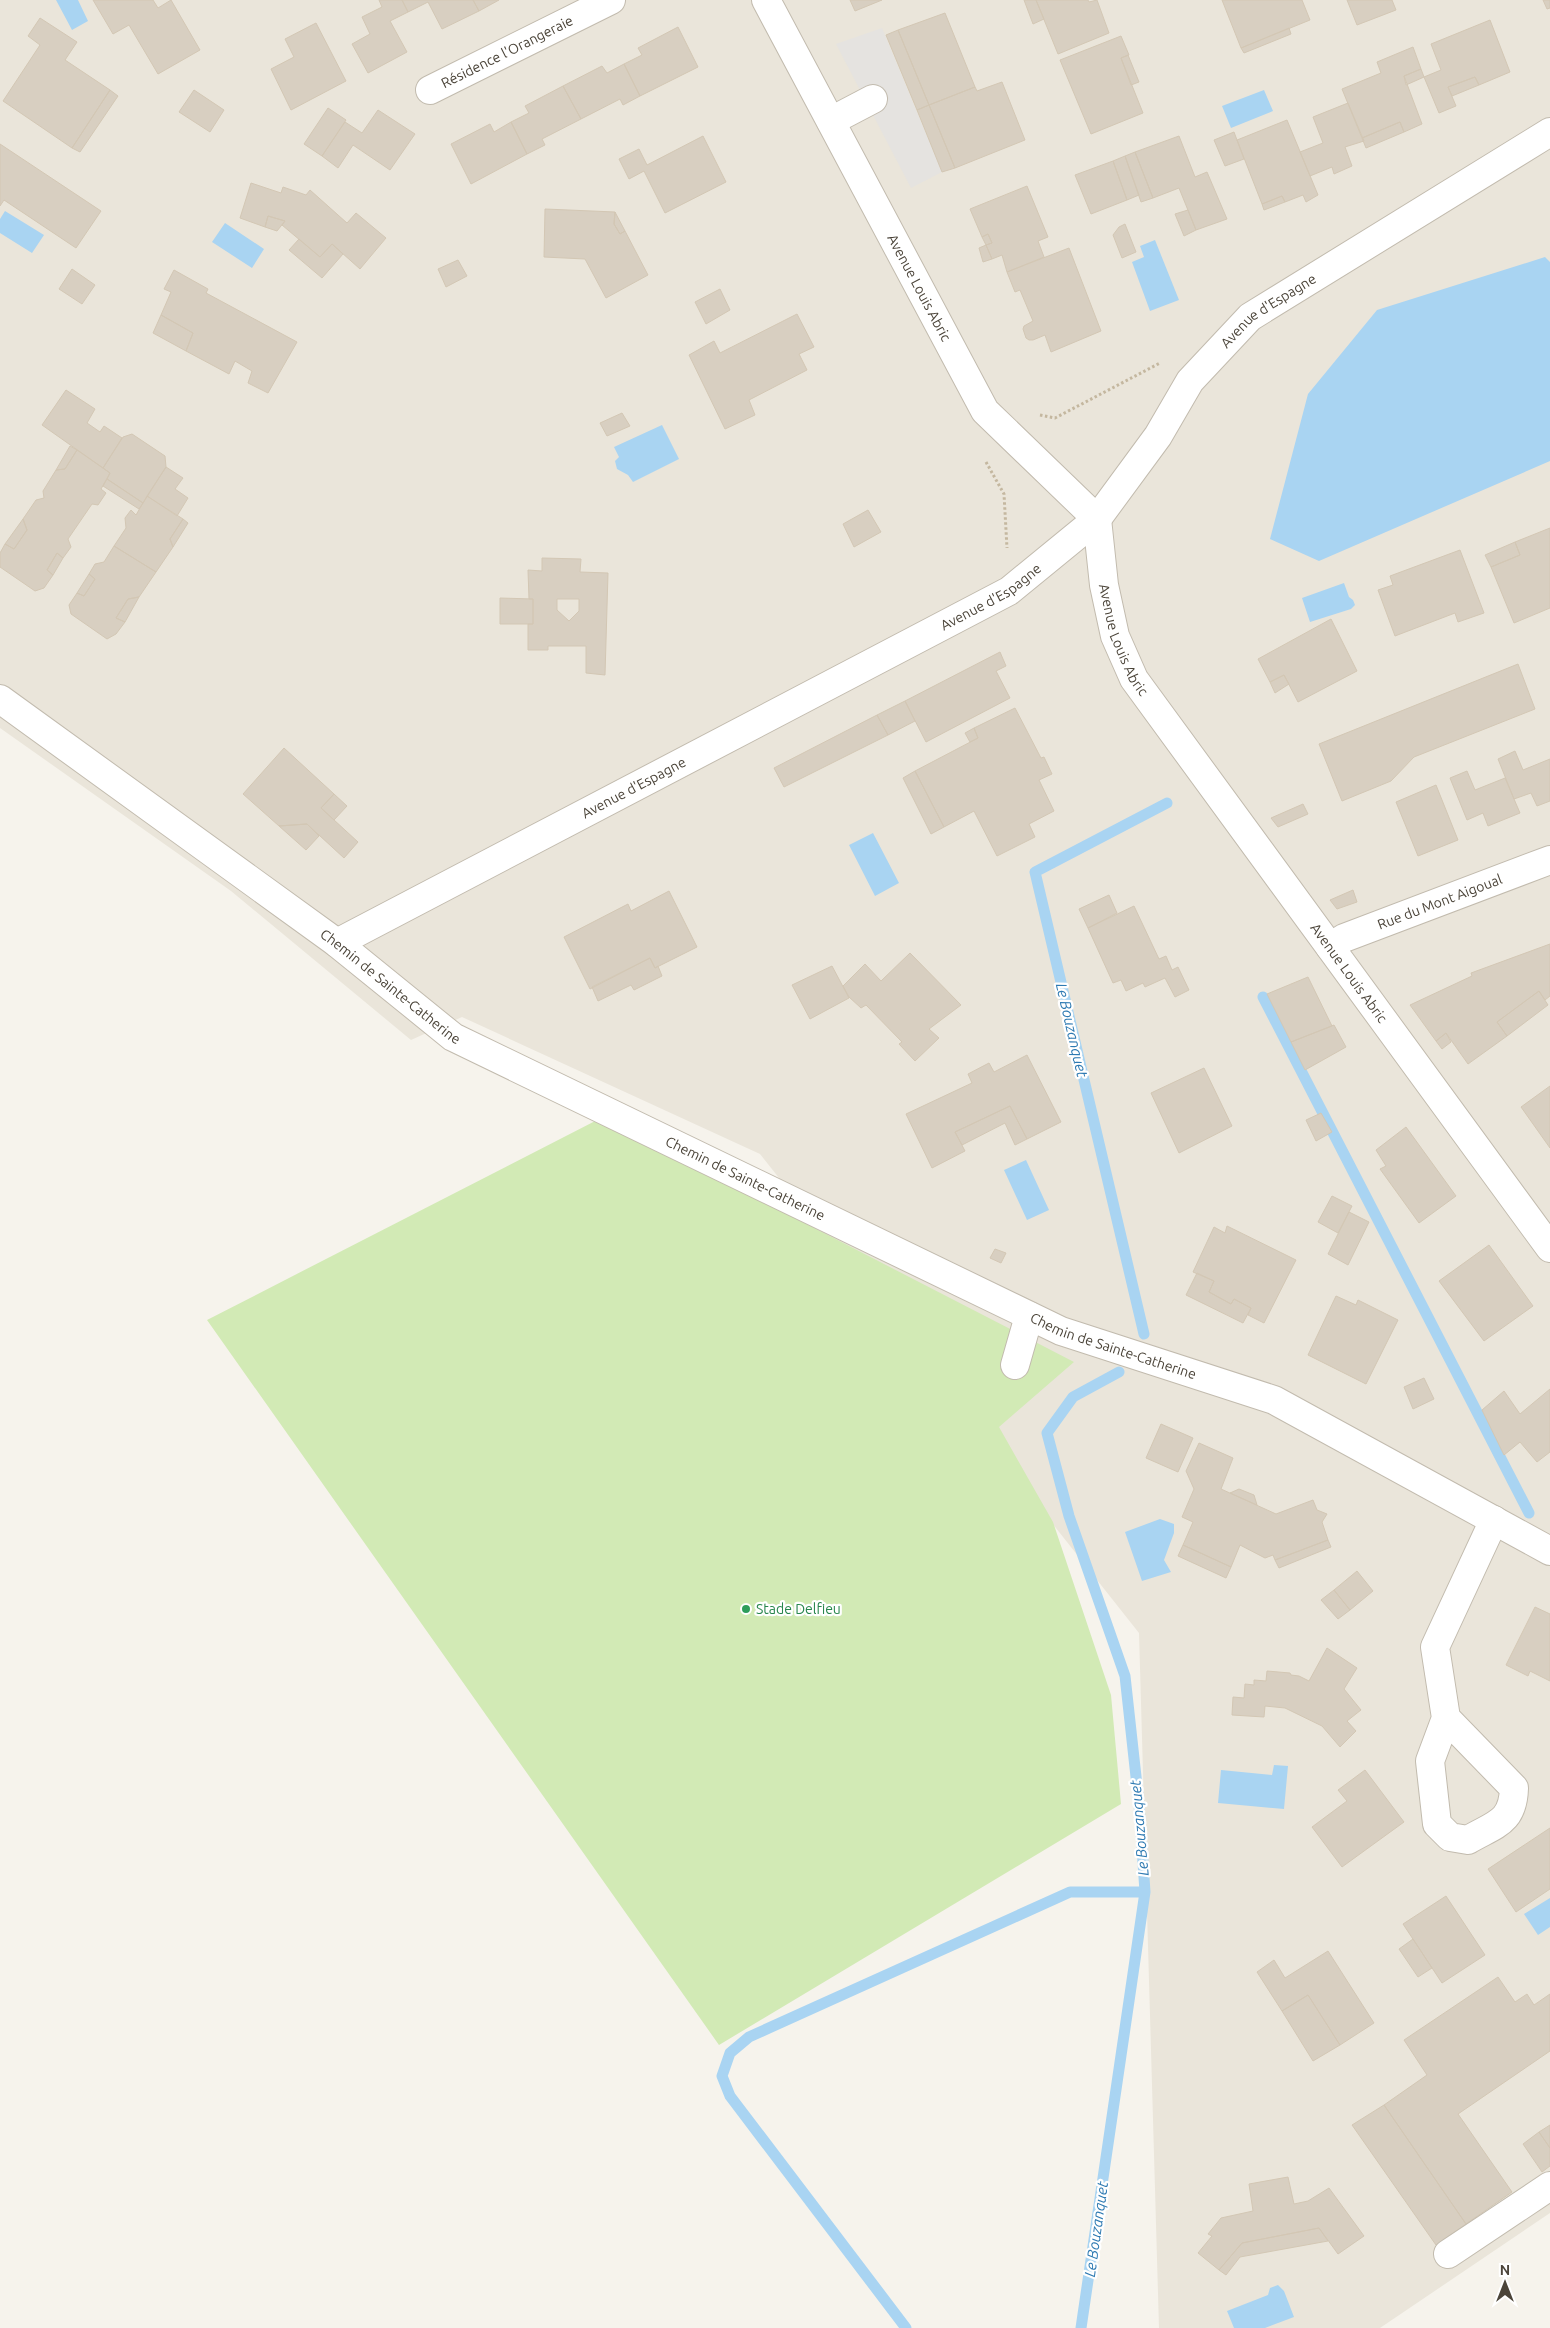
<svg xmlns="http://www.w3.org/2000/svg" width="1550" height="2328" font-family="Ubuntu,sans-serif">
  <rect width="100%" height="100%" fill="#f6f3ec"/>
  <path fill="#eae5da" d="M0 0H1550V2213L1380 2328H1159L1139 1633 760 1154 462 1017 411 1040 231 891 0 728Z"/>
  <path fill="#d2eab5" d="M601 1118 1074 1362 999 1427 1053 1522 1111 1695 1121 1804 719 2045 207 1320Z"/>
  <path fill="#e5e3e0" d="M882 28 942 172 911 188 836 44Z"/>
  <path fill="#a9d4f2" d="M56 0H78L88 21 72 30Z
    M1264 90 1273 111 1231 128 1222 106Z
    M5 211 44 235 32 253 0 233V219Z
    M225 223 264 249 252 268 212 242Z
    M1155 240 1179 300 1150 311 1132 262 1144 257 1140 246Z
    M1545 257 1550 262V461L1319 561 1270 539 1308 394 1377 310Z
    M662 425 679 459 633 482 628 475 617 469 615 461 619 457 614 447Z
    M1344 583 1349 597 1353 600 1355 605 1351 609 1310 622 1302 598Z
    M873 833 899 883 875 896 849 845Z
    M1026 1160 1049 1210 1027 1220 1004 1170Z
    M1160 1519 1174 1524V1533L1164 1560 1171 1572 1142 1581 1125 1532Z
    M1274 1765 1288 1766 1284 1809 1218 1803 1221 1770 1272 1775Z
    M1550 1898V1927L1538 1935 1524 1914Z
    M1278 2285 1284 2291 1294 2317 1265 2328H1234L1227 2311 1268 2295 1270 2288Z"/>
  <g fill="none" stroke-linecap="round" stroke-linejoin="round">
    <path stroke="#a9d4f2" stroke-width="11" d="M1263 997 1529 1513
      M1144 1334 1035 872 1167 803
      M906 2328 730 2096 722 2076 730 2053 749 2037 1070 1892H1145
      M1081 2328 1145 1892 1139 1804 1125 1676 1069 1516 1047 1433 1073 1397 1119 1372"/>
  </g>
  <path fill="#d8cfc1" stroke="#d3c7b4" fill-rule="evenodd" d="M93 0H153L158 8 171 0 200 50 158 74 129 25 113 34Z
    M379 0H402L408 12 390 21 407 52 368 73 352 44 370 34 362 17 382 7Z
    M402 0H473L479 11 442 29 428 2 408 12Z
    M473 0H499L479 11Z
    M850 0H882L855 11Z
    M1024 0H1036L1044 19 1033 24Z
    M1036 0H1088L1089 2 1097 0 1109 33 1058 54Z
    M1222 0H1302L1310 20 1241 48Z
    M1347 0H1392L1396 10 1357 25Z
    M1543 0H1550V8L1547 9Z
    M945 13 975 87 929 105 898 30Z
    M40 18 77 42 65 60 110 90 72 148 3 101 40 45 28 36Z
    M1490 20 1510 72 1479 85 1475 77 1448 87 1456 106 1439 113 1424 77 1441 70 1431 44Z
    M316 23 346 81 291 110 271 69 294 57 285 39Z
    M678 27 698 67 640 96 624 64 642 55 638 48Z
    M1289 28 1291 34 1244 53 1241 48Z
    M898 30 929 105 917 110 886 35Z
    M1121 36 1129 55 1121 58 1143 113 1091 134 1060 60Z
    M1413 47 1421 69 1404 76 1422 124 1404 132 1400 122 1362 138 1342 89 1381 73 1377 62Z
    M1128 55 1139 82 1131 85 1121 58Z
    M624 64 640 96 623 105 620 99 581 119 563 86 602 66 607 73Z
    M1421 69 1424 77 1406 85 1404 76Z
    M1475 77 1479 85 1452 96 1448 87Z
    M1002 82 1025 140 955 168 929 105 975 87 977 91Z
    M563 86 581 119 542 139 545 145 527 154 511 122 529 113 525 106Z
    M110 90 118 96 80 152 72 148Z
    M194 90 224 110 210 132 179 112Z
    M1348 103 1364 141 1345 147 1352 166 1334 174 1332 167 1310 176 1300 152 1323 143 1313 117Z
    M929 105 955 168 942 172 917 110Z
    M328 108 346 120 322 156 304 144Z
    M378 110 415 134 390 170 353 145 338 168 322 156 345 122 362 133Z
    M1287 120 1318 195 1306 202 1303 195 1285 202 1282 196 1262 204 1237 140Z
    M511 122 527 154 471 184 451 144 490 124 494 132Z
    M1400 122 1404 132 1366 148 1362 138Z
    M1234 132 1244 159 1225 166 1214 140Z
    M703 136 726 182 665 213 644 171 629 179 619 159 639 149 647 165Z
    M1179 136 1195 177 1207 172 1227 219 1196 230 1179 188 1153 198 1135 152Z
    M0 144 101 211 76 248 4 200 0 206Z
    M1135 152 1153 198 1141 202 1125 156Z
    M1125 156 1139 195 1127 200 1113 161Z
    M1113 161 1127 200 1091 214 1075 175Z
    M251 183 281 193 283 187 306 195 310 190 347 223 356 213 386 238 360 269 332 244 320 257 282 225 285 221 268 216 265 227 240 218Z
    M1027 186 1048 237 1038 241 1044 257 1007 272 1002 255 992 259 986 245 992 243 988 234 982 237 970 209Z
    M1282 196 1285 202 1264 210 1262 204Z
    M545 209 615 212 614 224 620 234 625 231 648 275 606 298 585 259 544 257Z
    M1188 210 1196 230 1184 236 1175 214Z
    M615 212 625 231 620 234 614 224Z
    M268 216 285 221 277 231 265 227Z
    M1125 224 1136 252 1122 258 1113 235 1119 227Z
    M988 234 992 243 986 245 982 237Z
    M299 239 320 257 332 244 343 254 322 278 289 250Z
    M986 245 992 259 983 262 979 248Z
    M1069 248 1101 331 1051 352 1045 335 1033 340H1029L1026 338 1023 329 1024 326 1033 321 1020 290 1015 292 1007 272Z
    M458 260 467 276 446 287 438 269Z
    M72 269 95 285 82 304 59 289Z
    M174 270 208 289 206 293 297 342 268 393 248 383 252 371 235 361 229 374 186 351 193 333 161 315 171 292 164 289Z
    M720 289 730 310 706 324 695 302Z
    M797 314 814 347 799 354 807 370 749 400 755 415 725 429 689 355 714 341 720 353Z
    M161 315 193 333 186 351 153 333Z
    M66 390 95 409 87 423 100 432 104 426 122 438 103 468 42 425Z
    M622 413 630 426 607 436 600 423Z
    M132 434 165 456 166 467 143 503 107 479 110 473 103 468 123 437Z
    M70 446 77 450 65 469 56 470Z
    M77 450 110 473 101 489 106 493 98 505 92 504 68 539 71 547 63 558 57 553 47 570 53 575 44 588 35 591 0 567V553L5 544 14 549 27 530 23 519 36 500 44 498 43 491 56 470 65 469Z
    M166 467 183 478 175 489 188 498 177 516 147 496Z
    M107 479 143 503 139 509 103 486Z
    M147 496 183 519 170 539 173 547 156 572 114 546 126 528 125 518 131 510 136 515Z
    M868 510 881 532 854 547 843 524Z
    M23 519 27 530 14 549 5 544Z
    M183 519 188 523 173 547 170 539Z
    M1550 528V608L1514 623 1491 567 1520 555 1515 542Z
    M1515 542 1520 555 1491 567 1485 555Z
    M114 546 156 572 139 597 128 599 116 618 125 622 116 634 107 639 71 614 69 605 77 593 84 596 95 579 89 574 95 564 104 562Z
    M1460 550 1484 613 1458 622 1455 613 1395 636 1378 590 1393 585 1390 576Z
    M57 553 63 558 53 575 47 570Z
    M542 558 581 559 580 572 608 573 605 675 586 673V646H548V650H528V624H533V599H529L528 570 542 571ZM557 599H579V611L569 621 557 610Z
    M89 574 95 579 84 596 77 593Z
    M139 597 125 622 116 618 128 599Z
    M500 598 533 599V624H500Z
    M1331 619 1357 671 1298 702 1284 675 1270 682 1258 659Z
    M1000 652 1006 666 996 671 1010 698 926 742 905 701Z
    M1518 664 1535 709 1414 757 1391 781 1342 801 1319 744Z
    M1284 675 1289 684 1275 693 1270 682Z
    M905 701 915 721 888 735 877 715Z
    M1015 708 1041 758 1044 757 1052 774 1039 780 1054 811 1029 824 1035 837 997 856 974 811 944 827 915 771 978 738 974 728Z
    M877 715 888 735 784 787 774 768Z
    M974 728 978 738 970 742 965 733Z
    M284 748 334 794 321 808 358 842 344 858 307 824 279 826 243 794Z
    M1515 751 1523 770 1550 759V801L1537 806 1531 793 1514 799 1498 759Z
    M915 771 944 827 931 834 903 778Z
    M1467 771 1475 790 1505 778 1520 813 1488 826 1483 813 1467 820 1450 778Z
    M1436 785 1458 840 1418 856 1396 802Z
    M334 794 347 806 334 820 321 808Z
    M1303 804 1308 814 1278 827 1271 818Z
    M307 824 319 836 306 850 279 826Z
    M1353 890 1357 902 1337 909 1330 900Z
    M669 891 697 947 655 968 650 958 590 989 564 937 628 904 631 911Z
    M1109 895 1117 913 1088 928 1079 909Z
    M1134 906 1159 959 1166 956 1172 970 1178 967 1189 990 1175 997 1165 978 1145 987 1143 983 1126 991 1121 980 1113 983 1088 928Z
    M1550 944V996L1545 1000 1539 991 1497 1022 1507 1036 1468 1064 1446 1033 1436 1041 1410 1005 1472 976 1471 973Z
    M910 953 961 1005 929 1029 939 1038 915 1061 899 1044 902 1042 866 1005 861 1008 849 997 843 986 865 964 881 981Z
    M650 958 655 968 658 966 662 976 634 990 631 985 598 1001 592 987Z
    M832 966 849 998 810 1019 792 985Z
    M1308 977 1332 1026 1291 1042 1267 994Z
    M1539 991 1548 1005 1507 1036 1497 1022Z
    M1334 1025 1346 1047 1305 1070 1291 1042Z
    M1446 1033 1451 1042 1442 1049 1436 1041Z
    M1027 1055 1061 1122 1027 1139 1010 1106 955 1132 965 1151 932 1168 906 1114 972 1083 968 1074 989 1063 994 1072Z
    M1204 1068 1232 1126 1179 1153 1151 1093Z
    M1550 1086V1148L1521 1107Z
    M1010 1106 1027 1139 1015 1145 1005 1123 962 1145 955 1132Z
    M1321 1113 1332 1132 1316 1141 1306 1120Z
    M1406 1127 1456 1196 1419 1223 1380 1169 1386 1166 1376 1150Z
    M1332 1196 1352 1206 1338 1233 1318 1222Z
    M1349 1212 1369 1222 1348 1265 1328 1254Z
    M1227 1226 1296 1260 1264 1323 1248 1315 1251 1308 1234 1299 1231 1304 1209 1292 1214 1281 1193 1272 1214 1227 1225 1233Z
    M1489 1245 1533 1306 1484 1341 1439 1281Z
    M995 1249 1006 1253 1001 1263 990 1258Z
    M1197 1273 1214 1281 1209 1292 1231 1304 1234 1299 1251 1308 1243 1323 1186 1295Z
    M1336 1296 1356 1305 1358 1300 1398 1320 1366 1384 1308 1355Z
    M1424 1378 1434 1399 1413 1409 1404 1387Z
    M1550 1389V1452L1537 1462 1520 1442 1504 1455 1482 1410 1504 1391 1520 1414Z
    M1161 1424 1193 1438 1178 1472 1146 1458Z
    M1199 1443 1233 1458 1221 1489 1276 1514 1313 1500 1317 1510 1327 1514 1322 1522 1328 1540 1275 1560 1273 1555 1265 1558 1240 1545 1231 1567 1183 1545 1193 1522 1182 1517 1194 1489 1186 1471Z
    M1239 1489 1254 1495 1257 1505 1230 1493Z
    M1328 1540 1331 1547 1279 1568 1275 1560Z
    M1183 1545 1231 1567 1226 1578 1178 1556Z
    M1357 1571 1373 1591 1350 1610 1334 1590Z
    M1334 1590 1350 1610 1338 1619 1321 1600Z
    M1535 1607 1550 1614V1681L1530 1671 1528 1676 1506 1665Z
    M1327 1648 1357 1668 1344 1689 1361 1710 1347 1721 1356 1731 1340 1747 1322 1726 1285 1708 1265 1706 1264 1717 1232 1715 1233 1697 1244 1698 1245 1684 1254 1685V1680L1266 1681 1267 1671 1290 1673 1291 1675 1299 1676 1309 1681Z
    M1365 1770 1404 1822 1342 1867 1312 1827 1347 1801 1338 1790Z
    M1550 1828V1889L1516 1912 1488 1869Z
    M1446 1896 1485 1955 1442 1983 1403 1924Z
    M1413 1939 1432 1968 1418 1977 1399 1949Z
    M1328 1951 1374 2023 1340 2045 1308 1995 1282 2011 1257 1972 1274 1960 1285 1978Z
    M1498 1977 1515 2002 1527 1994 1534 2005 1550 1994V2051L1458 2114 1512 2192 1466 2224 1384 2105 1427 2075 1404 2040Z
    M1308 1995 1340 2045 1313 2061 1282 2011Z
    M1384 2105 1466 2224 1436 2245 1352 2125Z
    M1550 2125V2148L1539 2132Z
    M1539 2132 1550 2148V2166L1542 2172 1523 2144Z
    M1288 2177 1294 2204 1308 2201 1329 2188 1364 2236 1338 2254 1319 2228 1242 2243 1219 2270 1198 2253 1212 2236 1208 2234 1221 2218 1253 2211 1249 2184Z
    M1319 2228 1328 2241 1240 2257 1226 2275 1219 2270 1242 2243Z"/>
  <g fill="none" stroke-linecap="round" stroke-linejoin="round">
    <defs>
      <g id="minor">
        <path id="s1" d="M766 0 985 411 1097 519 1104 585 1115 636 1134 679 1550 1248"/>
        <path id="s2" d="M430 90 611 0"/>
        <path d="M831 121 873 99"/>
        <path id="s3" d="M0 699 337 943 453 1037 1061 1331 1274 1400 1550 1551"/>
        <path id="s4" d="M337 943 1009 591 1097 519 1158 436 1190 381 1250 317 1550 132"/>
        <path id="s5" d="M1330 947 1344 938 1550 860"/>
        <path d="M1015 1365 1029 1316"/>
        <path d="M1446 1718 1514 1788C1513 1823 1495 1824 1468 1840L1450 1837 1437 1824 1430 1761 1446 1718 1435 1647 1494 1520"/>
        <path d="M1448 2254 1550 2186"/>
      </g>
    </defs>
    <use href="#minor" stroke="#c2bbae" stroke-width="30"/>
    <path stroke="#c4b79f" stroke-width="3" stroke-dasharray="2.5 2.5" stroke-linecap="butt" d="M1040 415 1055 418 1160 363
      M986 462 1004 494 1007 548"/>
    <use href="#minor" stroke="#fff" stroke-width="28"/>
  </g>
  <circle fill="#2e9e5b" stroke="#fff" stroke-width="2" cx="746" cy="1609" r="5"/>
  <g text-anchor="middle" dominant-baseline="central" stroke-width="4.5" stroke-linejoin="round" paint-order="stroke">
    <g font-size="14" fill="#4b4439" stroke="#fff">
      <text stroke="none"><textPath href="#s2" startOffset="86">Résidence l'Orangeraie</textPath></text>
      <text stroke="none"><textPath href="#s1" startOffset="326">Avenue Louis Abric</textPath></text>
      <text stroke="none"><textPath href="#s4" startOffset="1145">Avenue d'Espagne</textPath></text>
      <text stroke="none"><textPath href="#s4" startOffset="740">Avenue d'Espagne</textPath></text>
      <text stroke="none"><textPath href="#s1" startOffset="746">Avenue Louis Abric</textPath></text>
      <text stroke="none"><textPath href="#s4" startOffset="335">Avenue d'Espagne</textPath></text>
      <text stroke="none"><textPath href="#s5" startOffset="119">Rue du Mont Aigoual</textPath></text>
      <text stroke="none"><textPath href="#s1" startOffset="1151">Avenue Louis Abric</textPath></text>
      <text stroke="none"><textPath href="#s3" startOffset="485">Chemin de Sainte-Catherine</textPath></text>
      <text stroke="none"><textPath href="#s3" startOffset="890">Chemin de Sainte-Catherine</textPath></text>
      <text stroke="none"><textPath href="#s3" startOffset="1295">Chemin de Sainte-Catherine</textPath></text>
    </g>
    <g font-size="14" fill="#27864d" stroke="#fff" text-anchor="start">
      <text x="756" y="1609">Stade Delfieu</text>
    </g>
    <g font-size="15" font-style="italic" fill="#2e7ab2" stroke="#fff">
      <text transform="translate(1072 1030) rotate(77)">Le Bouzanquet</text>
      <text transform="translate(1139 1828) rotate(-95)">Le Bouzanquet</text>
      <text transform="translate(1096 2229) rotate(-82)">Le Bouzanquet</text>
    </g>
  </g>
  <g transform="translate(1505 2283)" stroke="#ffffff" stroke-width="4" paint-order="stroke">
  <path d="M0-4L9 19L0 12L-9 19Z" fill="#4b4439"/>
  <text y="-8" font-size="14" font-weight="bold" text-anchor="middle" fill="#4b4439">N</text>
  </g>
</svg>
